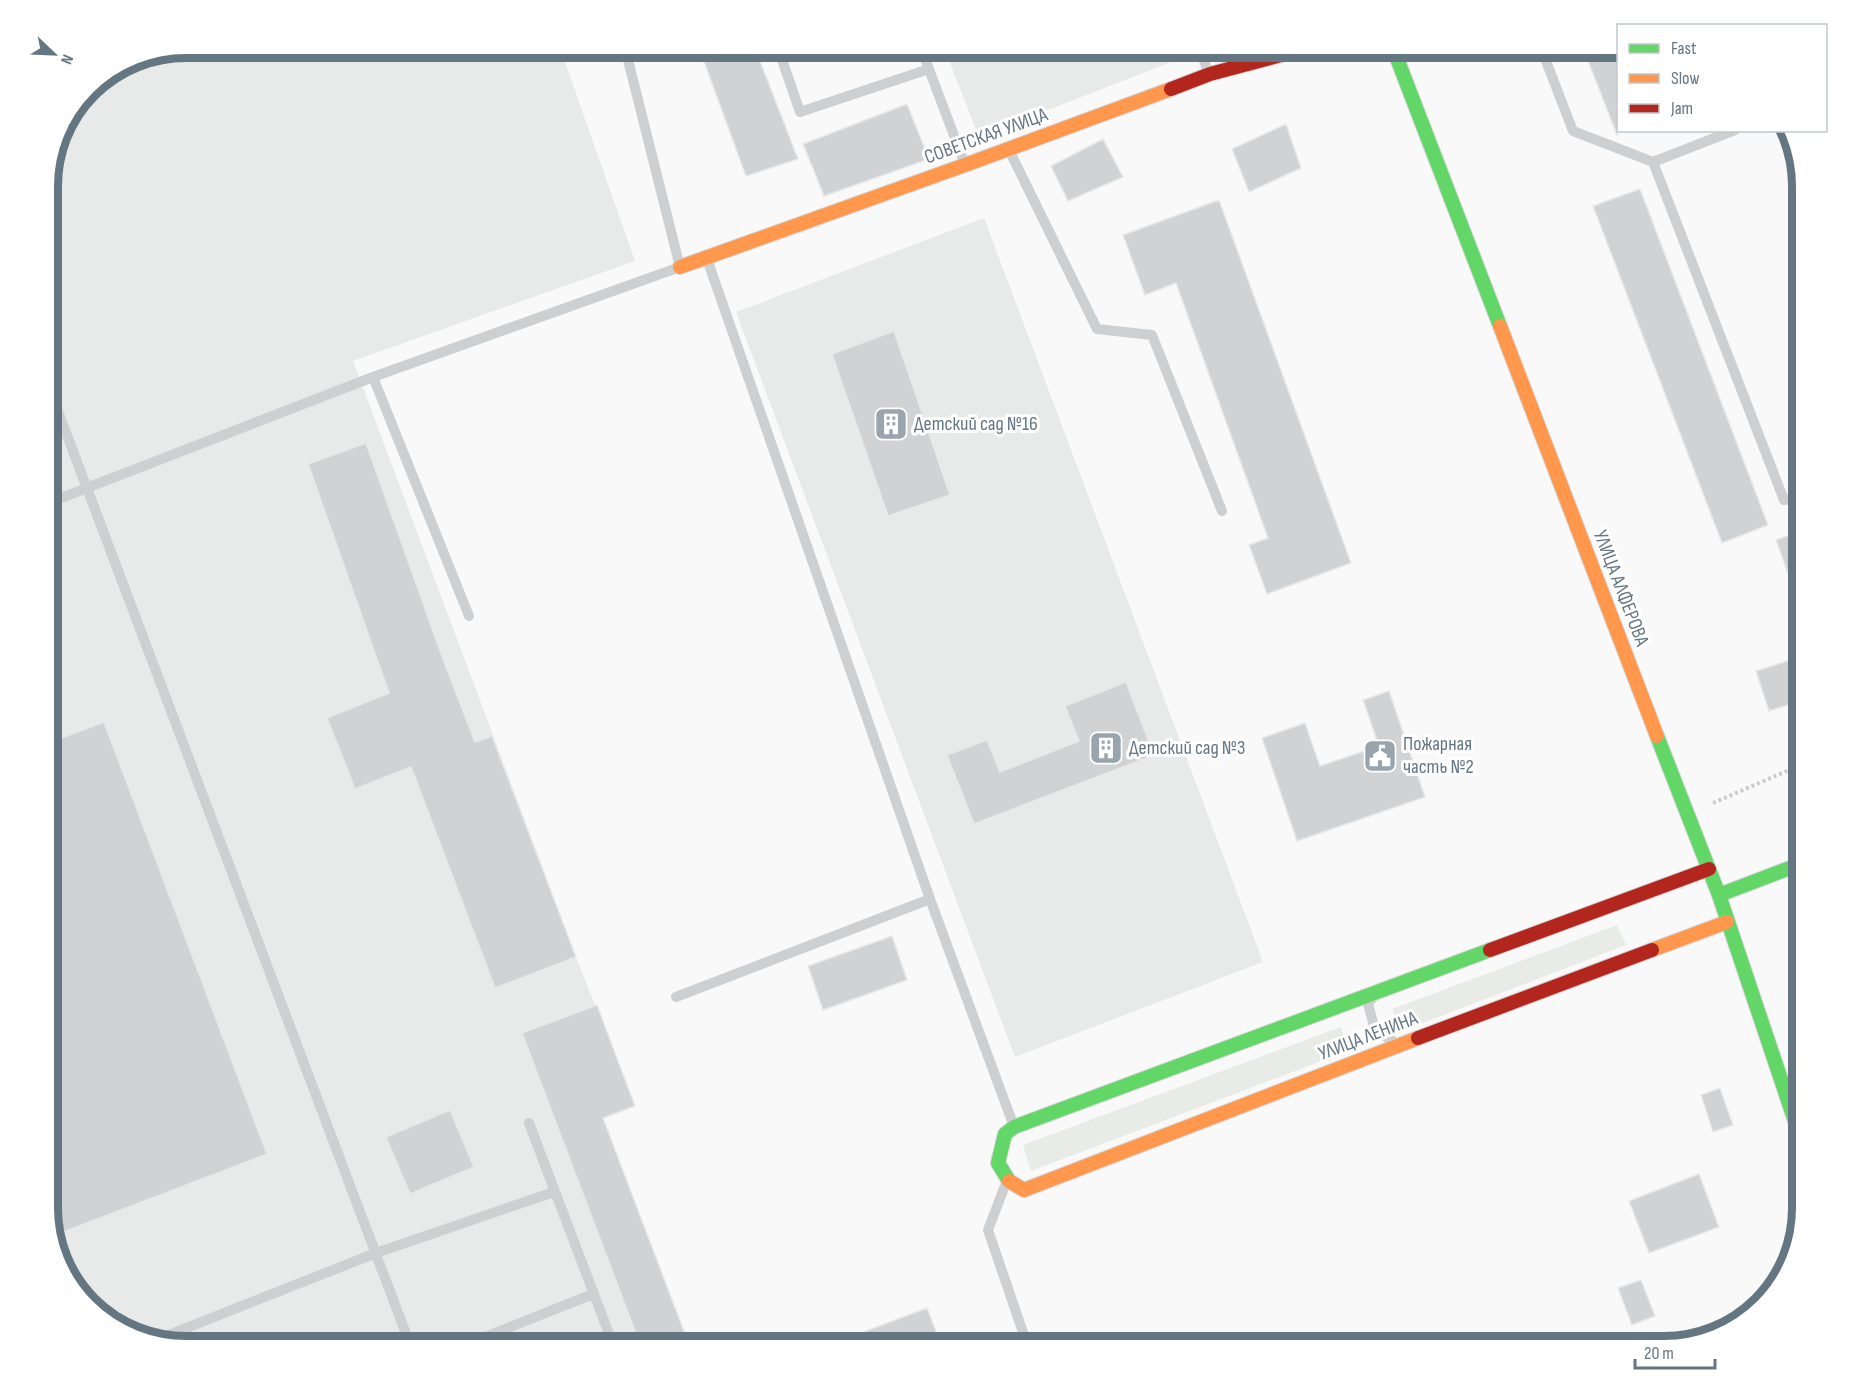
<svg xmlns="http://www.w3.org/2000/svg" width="1851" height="1395" font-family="'Sofia Sans Condensed',sans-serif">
  <rect width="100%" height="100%" fill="#f9f9f9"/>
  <path fill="#e8e9e9" d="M186 48H560L635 261 353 361 576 957 635 1106 603 1119 690 1347H186L102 1318 62 1270 48 1217V177L62 125 95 83 134 58Z
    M944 48H1207L979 137Z
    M984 218 1263 962 1015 1057 736 312Z"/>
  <path fill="#e8ebe6" d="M1617 925 1626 945 1402 1031 1392 1009Z
    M1341 1027 1348 1051 1031 1171 1023 1145Z"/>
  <path fill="#d0d2d3" stroke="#e8e8e8" stroke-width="1.5" d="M699 48H755L798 159 746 176Z
    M1583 48H1618V135H1617Z
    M907 104 929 159 824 196 803 144Z
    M1286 124 1301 168 1249 192 1232 149Z
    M1103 139 1123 177 1068 201 1051 166Z
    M1640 189 1768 525 1722 543 1593 206Z
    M1219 200 1351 563 1267 594 1249 545 1268 538 1176 283 1145 295 1123 235Z
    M894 331 950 495 888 516 832 354Z
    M366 443 443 659 475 742 492 736 576 957 495 988 411 767 355 789 327 718 389 693 308 464Z
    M1803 530V606L1800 607 1776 540Z
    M1803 656V700L1769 711 1756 671Z
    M1126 682 1154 755 974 824 947 755 987 740 1000 772 1079 741 1065 706Z
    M1389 691 1425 797 1297 841 1262 738 1305 723 1320 766 1379 746 1363 700Z
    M104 722 267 1154 53 1236 48 1217V743Z
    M892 936 907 980 823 1010 808 966Z
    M597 1005 635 1106 603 1118 690 1347H641L522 1033Z
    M1720 1088 1733 1125 1713 1132 1701 1095Z
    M450 1110 474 1167 410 1194 386 1137Z
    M1699 1174 1719 1227 1649 1253 1629 1201Z
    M1641 1280 1655 1316 1632 1325 1618 1288Z
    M927 1308 942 1347H829V1345Z"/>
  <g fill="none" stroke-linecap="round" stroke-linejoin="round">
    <defs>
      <path id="fast" d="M1393 48 1500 326
        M1657 736 1719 895 1803 1145
        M1719 895 1803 863
        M1009 1181 998 1163 1005 1134 1014 1127 1490 950"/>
      <path id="slow" d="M680 267 965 165 1171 89
        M1500 326 1657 736
        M1652 950 1727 922
        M1009 1181 1024 1190 1418 1038"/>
      <path id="jam" d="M1171 89 1210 74 1307 48
        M1490 950 1709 869
        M1418 1038 1652 950"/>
    </defs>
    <use href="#fast" stroke="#d5d6d7" stroke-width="16"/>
    <use href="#slow" stroke="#d5d6d7" stroke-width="16"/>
    <use href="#jam" stroke="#d5d6d7" stroke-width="16"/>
    <path stroke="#cbcccd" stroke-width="4" stroke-dasharray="3 3" stroke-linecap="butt" d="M1713 803 1803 764"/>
    <path stroke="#cecfd0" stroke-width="10" d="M778 48 800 112 929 69
      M921 48 964 162
      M1199 48 1208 71
      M1541 48 1573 131 1653 162 1735 130
      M1010 152 1097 329 1152 335 1222 511
      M1653 162 1784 500 1803 497
      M373 377 469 616
      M48 385 411 1347
      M48 503 373 377 680 267 625 48
      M930 899 1013 1124
      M676 997 930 899 707 259
      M1372 999 1368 1004 1375 1030 1393 1041
      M529 1123 614 1347
      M1006 1183 988 1230 1028 1347
      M161 1338 376 1253 554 1192
      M460 1347 593 1294"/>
    <use href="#fast" stroke="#63d668" stroke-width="14"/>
    <use href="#slow" stroke="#ff974d" stroke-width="14"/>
    <use href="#jam" stroke="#b3261e" stroke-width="14"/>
  </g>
  <defs>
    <symbol id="building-square" viewBox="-11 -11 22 22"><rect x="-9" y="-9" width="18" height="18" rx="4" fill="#99a4ac" stroke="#fff"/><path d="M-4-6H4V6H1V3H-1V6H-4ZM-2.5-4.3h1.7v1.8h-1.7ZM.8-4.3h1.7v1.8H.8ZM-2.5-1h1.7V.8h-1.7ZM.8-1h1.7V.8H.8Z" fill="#fff"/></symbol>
    <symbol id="civic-square" viewBox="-11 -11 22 22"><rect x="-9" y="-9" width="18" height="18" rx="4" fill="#99a4ac" stroke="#fff"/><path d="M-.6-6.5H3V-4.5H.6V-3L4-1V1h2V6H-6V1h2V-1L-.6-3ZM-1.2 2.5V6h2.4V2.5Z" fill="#fff"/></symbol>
  </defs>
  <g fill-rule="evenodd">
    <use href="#building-square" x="872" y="405" width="38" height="38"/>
    <use href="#building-square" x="1087" y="729" width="38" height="38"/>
    <use href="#civic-square" x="1361" y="737" width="38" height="38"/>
  </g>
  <g text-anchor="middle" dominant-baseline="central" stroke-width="6" stroke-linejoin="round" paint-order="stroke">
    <g font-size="20" fill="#657683" stroke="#fff">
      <text transform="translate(986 136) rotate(-20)">СОВЕТСКАЯ УЛИЦА</text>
      <text transform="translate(1621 588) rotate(69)">УЛИЦА АЛФЕРОВА</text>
      <text transform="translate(1368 1036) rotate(-21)">УЛИЦА ЛЕНИНА</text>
    </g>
    <g font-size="20" fill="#657683" stroke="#fff" text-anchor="start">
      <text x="914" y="424">Детский сад №16</text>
      <text x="1403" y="744">Пожарная<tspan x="1403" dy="23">часть №2</tspan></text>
      <text x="1129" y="748">Детский сад №3</text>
    </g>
  </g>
  <path d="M0 0H1851V1395H0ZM186 58H1664A128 128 0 0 1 1792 186V1208A128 128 0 0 1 1664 1336H186A128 128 0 0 1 58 1208V186A128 128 0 0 1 186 58Z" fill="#fff" fill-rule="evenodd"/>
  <path fill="none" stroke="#657683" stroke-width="8" d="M186 58H1664A128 128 0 0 1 1792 186V1208A128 128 0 0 1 1664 1336H186A128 128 0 0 1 58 1208V186A128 128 0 0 1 186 58Z"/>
  <rect x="1617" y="24" width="210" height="108" fill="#ffffff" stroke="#c1c8cd" stroke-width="1.5"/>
  <rect x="1629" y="44" width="30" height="9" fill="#63d668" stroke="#c1c8cd" stroke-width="1.5"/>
  <text x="1671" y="54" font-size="18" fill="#657683">Fast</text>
  <rect x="1629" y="74" width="30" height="9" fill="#ff974d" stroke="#c1c8cd" stroke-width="1.5"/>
  <text x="1671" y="84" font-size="18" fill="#657683">Slow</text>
  <rect x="1629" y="104" width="30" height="9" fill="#b3261e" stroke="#c1c8cd" stroke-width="1.5"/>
  <text x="1671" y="114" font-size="18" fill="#657683">Jam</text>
  <g transform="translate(54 54) rotate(113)" stroke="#ffffff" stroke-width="4.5" paint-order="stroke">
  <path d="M0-4.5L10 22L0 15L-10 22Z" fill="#657683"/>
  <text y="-9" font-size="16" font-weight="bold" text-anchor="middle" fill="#657683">N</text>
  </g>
  <path d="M1635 1359v9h80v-9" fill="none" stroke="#657683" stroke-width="3"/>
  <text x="1644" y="1359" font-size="18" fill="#657683" stroke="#ffffff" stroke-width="4.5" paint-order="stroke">20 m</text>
</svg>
